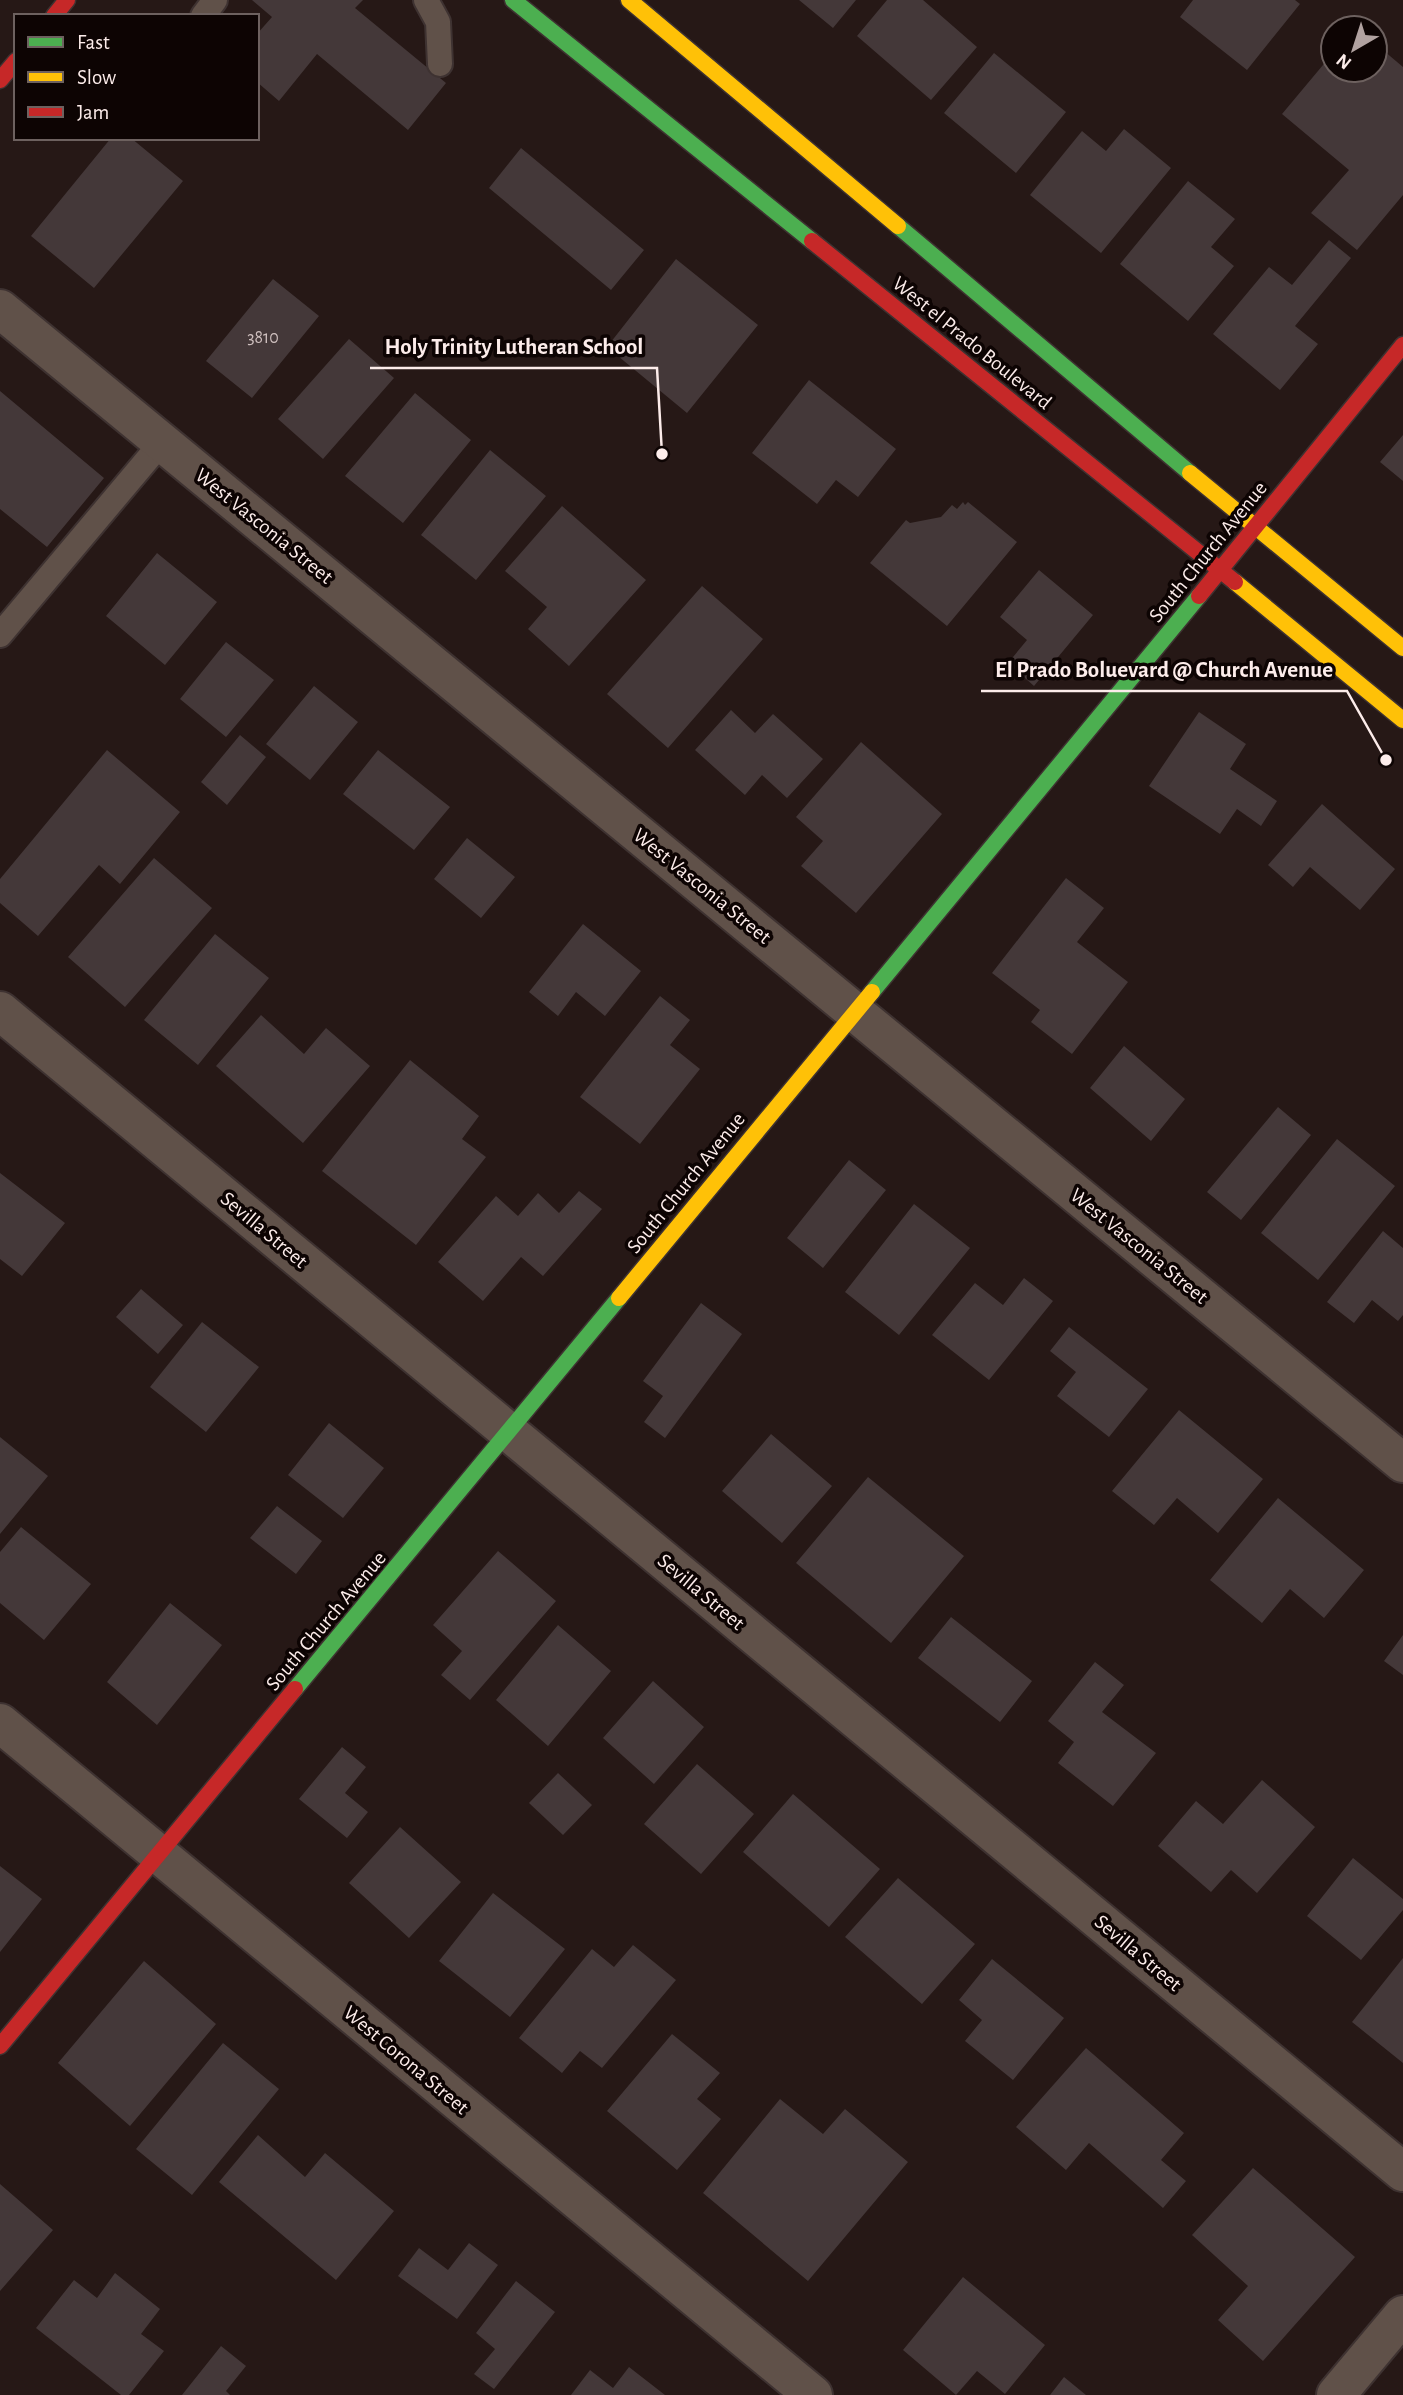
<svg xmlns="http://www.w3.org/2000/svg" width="1403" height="2395" font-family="'Alegreya Sans',sans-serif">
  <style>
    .building { fill: #443839 }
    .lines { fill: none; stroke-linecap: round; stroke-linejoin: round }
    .lane-casing { stroke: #3e3231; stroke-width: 28 }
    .street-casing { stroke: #3e3231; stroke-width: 42 }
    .fast-casing { stroke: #3e3231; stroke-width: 19 }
    .slow-casing { stroke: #3e3231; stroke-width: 19 }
    .jam-casing { stroke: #3e3231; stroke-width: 19 }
    .lane { stroke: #605149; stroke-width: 24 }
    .street { stroke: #605149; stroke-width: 38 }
    .fast { stroke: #4caf50; stroke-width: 16 }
    .slow { stroke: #ffc107; stroke-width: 16 }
    .jam { stroke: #c62828; stroke-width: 16 }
    .labels { text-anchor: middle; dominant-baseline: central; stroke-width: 7; stroke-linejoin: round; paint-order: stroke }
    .number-label { font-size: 18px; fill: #cebfbe }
    .street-label { font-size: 21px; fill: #fcecea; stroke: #0d0403 }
    .leader { fill: none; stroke: #fcecea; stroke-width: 2.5 }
    .callout-dot { fill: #fcecea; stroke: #0d0403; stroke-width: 2.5 }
    .callout-label { font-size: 23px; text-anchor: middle; font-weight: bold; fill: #fcecea; stroke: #0d0403; stroke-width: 7; stroke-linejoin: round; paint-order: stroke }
  </style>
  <rect width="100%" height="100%" fill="#261816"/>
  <path class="building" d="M252,0h111l-8,8 91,75 -38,47 -91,-76 -38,47 -22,-19v-48l15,-17z
    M799,0h57l-23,28z
    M887,0h36l54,47 -46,53 -74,-64z
    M1193,0h102l5,4 -53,66 -67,-53z
    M1377,45l26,22v128l-46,55 -46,-37 38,-43 -67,-56 51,-61v17h42z
    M994,53l72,59 -50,61 -72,-60z
    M1124,129l47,39 -70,85 -71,-58 52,-64 24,20z
    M111,138h20l52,43 -89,107 -63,-52z
    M521,148l123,102 -33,40 -122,-102z
    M1188,181l47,38 -24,28 23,19 -46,55 -68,-57z
    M1329,240l22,18 -56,68 23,18 -38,46 -67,-56 56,-67 23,18z
    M676,259l82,66 -71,88 -80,-66z
    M273,279l46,37 -67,82 -46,-37z
    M349,339l45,39 -71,81 -45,-40z
    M809,380l87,69 -38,48 -22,-17 -19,24 -65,-51z
    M0,391l104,87 -57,69 -47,-38z
    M415,393l56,47 -68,83 -58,-47z
    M1403,435v46l-23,-19z
    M490,450l56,46 -70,84 -55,-45z
    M963,502l2,3 3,-3 49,40 -70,84 -77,-63 36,-43 4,3 31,-6 11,-12 5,4z
    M562,506l84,74 -77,86 -41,-37 19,-22 -42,-36z
    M157,553l60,49 -52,63 -59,-49z
    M1039,570l54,45 -59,71 -26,-23 19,-23 -27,-23z
    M702,586l61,53 -95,109 -61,-54z
    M226,642l48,38 -48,57 -46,-38z
    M314,686l44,36 -48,58 -44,-36z
    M731,710l24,23 18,-19 50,45 -36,39 -25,-23 -17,20 -50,-45z
    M1199,712l47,32 -16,25 47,32 -16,25 -24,-17 -17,25 -71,-48z
    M240,735l26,22 -39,48 -26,-23z
    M861,742l81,72 -86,99 -55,-47 22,-25 -27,-24z
    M107,750l73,62 -60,72 -21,-19 -61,71 -38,-33v-24z
    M378,750l72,57 -36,43 -71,-56z
    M1322,804l73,65 -35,41 -50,-43 -17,20 -25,-22z
    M467,838l48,39 -34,41 -47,-39z
    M154,858l58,50 -87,99 -57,-50z
    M1066,878l38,30 -27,34 51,40 -56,72 -41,-32 9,-12 -48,-37z
    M583,924l58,47 -36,45 -29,-24 -18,24 -29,-24z
    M215,934l54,44 -71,87 -54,-45z
    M660,996l30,24 -20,25 30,24 -60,75 -60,-47z
    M261,1015l43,39 22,-26 44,38 -67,77 -87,-77z
    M1124,1046l61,53 -34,42 -61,-53z
    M410,1060l69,56 -17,23 24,18 -70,88 -94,-74z
    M1278,1107l33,28 -70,85 -34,-28z
    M1337,1139l58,47 -77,94 -57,-47z
    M849,1160l37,30 -63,78 -36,-30z
    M0,1173l65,50 -43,53 -22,-17z
    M579,1191l23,18 -59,67 -22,-19 -38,44 -45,-39 58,-66 22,20 20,-23 21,20z
    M914,1204l56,44 -71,87 -54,-43z
    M1383,1231l20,17v67l-5,6 -26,-21 -18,23 -27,-21z
    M1024,1278l29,23 -64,79 -57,-45 43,-52 28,22z
    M141,1289l42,36 -25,29 -42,-37z
    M701,1303l41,31 -77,104 -21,-16 19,-26 -20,-15z
    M202,1322l57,45 -53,65 -56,-45z
    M1069,1327l79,62 -39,48 -52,-41 19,-24 -26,-21z
    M1179,1410l84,69 -45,54 -41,-35 -23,27 -42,-34z
    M329,1423l55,45 -41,50 -55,-43z
    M771,1434l61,52 -50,57 -60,-52z
    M0,1437l48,39 -48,58z
    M868,1477l96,79 -73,87 -95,-80z
    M1278,1498l86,72 -40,48 -34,-29 -28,34 -52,-43z
    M277,1506l45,35 -26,33 -46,-36z
    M21,1527l70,57 -47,56 -44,-37v-51z
    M498,1551l58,50 -86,99 -29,-25 21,-24 -29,-26z
    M170,1603l52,42 -65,80 -50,-43z
    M951,1617l81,64 -32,41 -82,-64z
    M558,1625l53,46 -63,75 -52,-46z
    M1403,1635v40l-19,-14z
    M1095,1662l29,23 -22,27 54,41 -43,53 -55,-43 16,-21 -26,-21z
    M653,1681l51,46 -50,57 -51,-46z
    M342,1747l24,20 -21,26 23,19 -21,26 -48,-39z
    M697,1764l57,50 -53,60 -57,-50z
    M558,1773l34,32 -29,30 -34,-32z
    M1262,1780l53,47 -58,66 -26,-23 -20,22 -53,-46 38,-45 27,23z
    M793,1794l87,75 -51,58 -86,-75z
    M400,1827l61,55 -52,56 -60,-55z
    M1353,1858l50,41v11l-42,50 -54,-44z
    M0,1866l42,33 -42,53z
    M898,1878l77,66 -53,60 -77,-67z
    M493,1893l72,56 -55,68 -71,-56z
    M633,1945l43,35 -74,88 -22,-17 -18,22 -43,-35 73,-89 22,18z
    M1403,1958v105l-51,-41z
    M992,1959l72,59 -51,62 -48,-39 17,-21 -23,-20z
    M144,1961l72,63 -86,102 -72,-63z
    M672,2034l48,39 -23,26 24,20 -44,51 -70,-59z
    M223,2043l56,46 -87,106 -56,-46z
    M1086,2048l98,85 -23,27 25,21 -23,27 -74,-65 -23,27 -50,-43z
    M780,2099l43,35 22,-25 63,53 -100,119 -105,-88z
    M258,2135l47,42 20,-24 69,58 -58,69 -117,-98z
    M1253,2168l102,89 -92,104 -45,-41 30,-34 -56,-51z
    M0,2184l53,46 -53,61z
    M469,2243l29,22 -41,54 -59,-43 21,-28 29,22z
    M115,2273l45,36 -19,25 23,17 -35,44h-8l-85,-67 38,-48 23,18z
    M963,2277l82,68 -40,49 -28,-23 -21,24 -53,-45z
    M516,2281l39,31 -61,77 -20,-15 21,-25 -19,-16z
    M221,2346l25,20 -20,25 4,4h-48z
    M629,2367l36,28h-94l19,-25 23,18z
    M1064,2377l22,18h-36z"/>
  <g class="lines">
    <defs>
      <path id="lane" d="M426,0l12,22 2,42
        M203,16l12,-16
        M0,635l162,-193"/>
      <path id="street" d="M0,309l1403,1154
        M0,1011l1403,1161
        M0,1723l813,672
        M1336,2395l67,-80"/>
      <path id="fast" d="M513,0l299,241
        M898,226l292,247
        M872,992l327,-396
        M295,1689l324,-391"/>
      <path id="slow" d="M629,0l269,226
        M1190,473l213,175
        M1235,582l168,138
        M619,1298l253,-306"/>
      <path id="jam" d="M54,16l13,-16
        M0,80l16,-19
        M812,241l423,341
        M1199,596l204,-251
        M0,2046l295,-357"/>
    </defs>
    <use href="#lane" class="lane-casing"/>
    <use href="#street" class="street-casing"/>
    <use href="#fast" class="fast-casing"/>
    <use href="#slow" class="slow-casing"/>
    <use href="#jam" class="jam-casing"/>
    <use href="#lane" class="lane"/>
    <use href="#street" class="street"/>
    <use href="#fast" class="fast"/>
    <use href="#slow" class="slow"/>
    <use href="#jam" class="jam"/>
  </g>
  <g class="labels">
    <g class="number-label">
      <text x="263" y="338">3810</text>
    </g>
    <g class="street-label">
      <text transform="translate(972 343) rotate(39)">West el Prado Boulevard</text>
      <text transform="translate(264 526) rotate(39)">West Vasconia Street</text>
      <text transform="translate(1208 552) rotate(-51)">South Church Avenue</text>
      <text transform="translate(702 886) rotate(39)">West Vasconia Street</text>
      <text transform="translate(686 1183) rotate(-51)">South Church Avenue</text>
      <text transform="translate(264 1230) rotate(40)">Sevilla Street</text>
      <text transform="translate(1139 1246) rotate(39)">West Vasconia Street</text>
      <text transform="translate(701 1592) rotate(40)">Sevilla Street</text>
      <text transform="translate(326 1621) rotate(-50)">South Church Avenue</text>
      <text transform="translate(1138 1953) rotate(40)">Sevilla Street</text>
      <text transform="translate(406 2060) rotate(40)">West Corona Street</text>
    </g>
  </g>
  <path class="leader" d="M662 454L657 368H370M1386 760L1347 691H981"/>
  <g class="callout-dot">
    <circle cx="662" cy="454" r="7"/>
    <circle cx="1386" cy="760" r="7"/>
  </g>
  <g class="callout-label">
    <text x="514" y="354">Holy Trinity Lutheran School</text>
    <text x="1164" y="677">El Prado Boluevard @ Church Avenue</text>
  </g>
  <rect x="14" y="14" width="245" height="126" fill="#0d0403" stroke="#6d615f" stroke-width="2"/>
  <rect x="28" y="37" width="35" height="10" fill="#4caf50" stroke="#6d615f" stroke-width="2"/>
  <text x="77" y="49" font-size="21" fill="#fcecea">Fast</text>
  <rect x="28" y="72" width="35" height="10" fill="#ffc107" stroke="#6d615f" stroke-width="2"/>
  <text x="77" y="84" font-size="21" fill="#fcecea">Slow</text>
  <rect x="28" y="107" width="35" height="10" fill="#c62828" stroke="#6d615f" stroke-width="2"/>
  <text x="77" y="119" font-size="21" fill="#fcecea">Jam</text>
  <g transform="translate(1354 49) rotate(219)"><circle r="33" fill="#0d0403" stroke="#6d615f" stroke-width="2"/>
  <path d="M0-5L12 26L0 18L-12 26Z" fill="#b1a2a0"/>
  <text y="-10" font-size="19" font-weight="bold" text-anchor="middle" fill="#fcecea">N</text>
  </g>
</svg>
